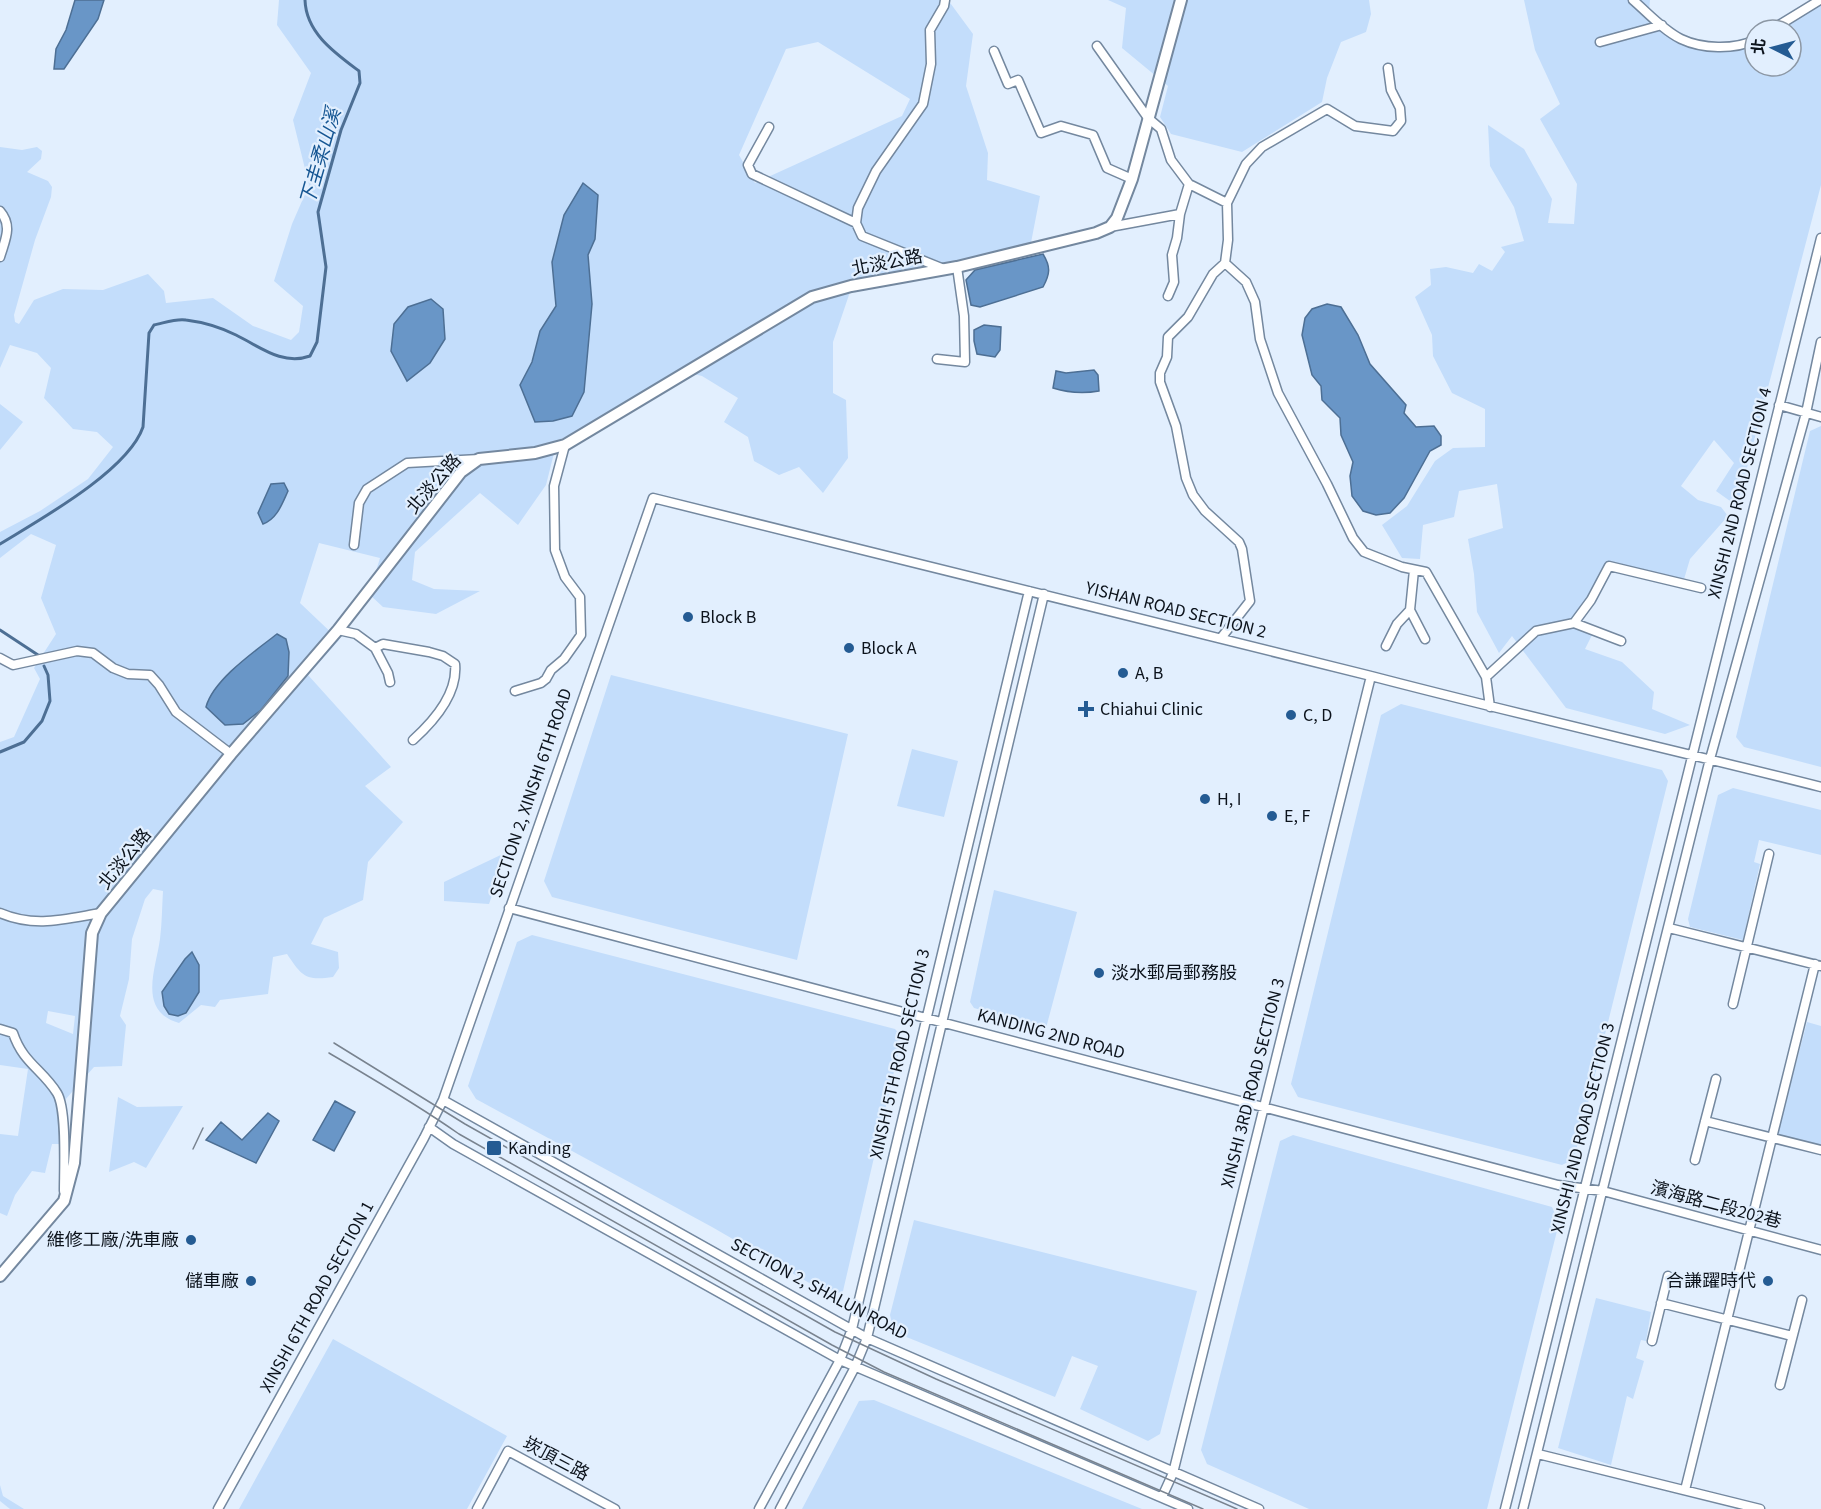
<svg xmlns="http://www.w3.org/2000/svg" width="1821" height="1509" font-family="'Source Sans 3','Noto Sans TC',sans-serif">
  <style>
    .green { fill: #c3ddfb; fill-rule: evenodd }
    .water { fill: #6996c7; stroke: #4d6f94; stroke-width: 1.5 }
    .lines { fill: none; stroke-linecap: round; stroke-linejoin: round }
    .stream { stroke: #4d6f94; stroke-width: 3 }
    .minor-casing { stroke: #74889f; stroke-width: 11 }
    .major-casing { stroke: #74889f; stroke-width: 14 }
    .minor { stroke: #fff; stroke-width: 8 }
    .major { stroke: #fff; stroke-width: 10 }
    .tram { stroke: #79838f; stroke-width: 1.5 }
    .poi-dot { fill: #245b93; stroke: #e2effe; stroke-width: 2 }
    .labels { text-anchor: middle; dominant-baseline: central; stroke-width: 4.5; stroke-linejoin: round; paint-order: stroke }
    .street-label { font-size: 18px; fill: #0c131c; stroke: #e2effe }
    .poi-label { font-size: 18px; fill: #0c131c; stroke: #e2effe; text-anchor: start }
    .water-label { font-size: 20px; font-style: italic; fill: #155693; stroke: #e2effe }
  </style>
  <rect width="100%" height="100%" fill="#e2effe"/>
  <path class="green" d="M279,0h669l25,34 -7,52 22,67 -1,27 53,16 -11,57 -178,36 -18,53v51l13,7 2,58 -25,35 -24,-26 -20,8 -25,-14 -6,-24 -24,-15 14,-24 -36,-22 -21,-5 -82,49 -42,21 -11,44 -28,40 -38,-32 -65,59 -3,28 22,9 46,2 -44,23 -53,-7 -14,-13 11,-36 -61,-15 -19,60 39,37 -31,35 83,92 -26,19 38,36 -35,40 -5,38 -39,18 -13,26 27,8 1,16 -6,9c-28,4 -31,-1 -46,-23l-14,3 -5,37 -48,6 -5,7 -14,-2 -22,18c-42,-12 -23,-54 -19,-84 2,-16 2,-32 3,-48l-10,-2 -8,10 -13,40 -3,40 -9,37 6,9 -4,41 -28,1 -29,33 -5,44h-8l-7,29 -13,-2 -17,24 -8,21 -7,-3v-79l18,2 10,-67 -28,-4v-323l14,-5 26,-58 -6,-11 22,-34 -15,-36 15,-53 -25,-11 -31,24v-26l40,-21 48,-32 25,-32 -16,-15 -24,-3 -29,-31 7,-30 -14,-15 -27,-8 -10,23v-221l22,3 15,-3 5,4 -1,8 -14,13 21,9 4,6 -1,10 -16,43 -21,75 1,7 4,2 15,-24 29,-11 40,1 45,-16 16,17 2,12 47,-5 40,28 38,14 8,-8 4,-26 -29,-25 18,-57 17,-39 -16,-65 18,-47 -34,-48zM818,42l92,57 -8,17 -147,67 -16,-28 47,-106zM582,184l13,55 -7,16 4,49 -8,88 -64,-7 12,-23 8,-30 16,-26 -4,-44 12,-47zM277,634l9,5 3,13 -28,58 -18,14 -18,1 2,-48 11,-13zM48,1011l27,5 -2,18 -27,-11z
    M1108,0h261l2,14 -5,18 -25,10 -14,36 -5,24 -80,50 -71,-18 -11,-17 8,-31 -46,-38 4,-40z
    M1524,0h126l-1,11 40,28 36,8 30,-8v27h36v-36h-20l50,-30v185l-84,321 -21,-15 18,-28 -20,-23 -33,46 17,14 23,7 7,9 -38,43 -8,27 -73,-24 -33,66 16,7 -7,14 37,13 32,30 -2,17 38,16 -25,9 -99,-26 -54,-72 -13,17 -22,-41 -3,-38 -6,-35 35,-11 -6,-44 -38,7 -5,26 -31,8 -3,34 -18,-1 -20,-33 25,-19 28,-45 18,-13 32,-1v-38l-33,-16 -19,-37 -1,-21 -17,-38 16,-12 -1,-16 16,-2 27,6 6,-9 13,7 13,-19 -4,-5 23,-6 -10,-34 -24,-41 -2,-41 36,24 28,50 -4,24 26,1 3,-40 -37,-65 20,-15 -25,-54z
    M0,404l23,18 -23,28z
    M1821,426v341l-77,-20 -8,-10 74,-306z
    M611,675l237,59 -51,226 -245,-63 -8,-16z
    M1401,704l261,66 6,11 -94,378 -12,6 -264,-68 -7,-13 90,-369z
    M912,749l46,12 -14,56 -47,-11z
    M1733,788l88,22v45l-62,-15 -5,22 6,2 -17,76 -53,-13 -2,-8 30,-124z
    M507,852l-18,52 -45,-3v-19z
    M994,890l83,22 -31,116 -72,-20 -4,-6z
    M532,935l363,94 7,8 -59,254 -11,5 -120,-69 -236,-128 -8,-13 49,-144z
    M1807,1022l14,4v121l-44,-12z
    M118,1097l19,10 46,-1 -37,62 -12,-6 -25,10z
    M1293,1135l259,72 7,16 -72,286h-178l-102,-45 -6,-14 79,-309z
    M914,1220l283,71 -37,143 -12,7 -68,-32 18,-43 -26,-10 -17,41 -161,-65 -4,-17z
    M1596,1298l55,14 -5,29 -5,-1 -5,18 8,3 -11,38 -6,-3 -16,69 -53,-17z
    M333,1339l174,97 -40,73h-228z
    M874,1400l268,109h-340l57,-108z
    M0,1485l3,11 21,13h-14l-10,-8z"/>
  <path class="water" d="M75,0h29l-6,19 -34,50h-10l2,-20 10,-19z
    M583,183l15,12 -3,44 -7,16 4,49 -8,88 -12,24 -19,5 -18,1 -15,-37 12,-23 8,-31 16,-25 -4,-44 12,-47z
    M1043,254c8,13 7,20 0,33l-63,20 -9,-2 -5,-25 9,-10z
    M431,299l12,10 2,30 -15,24 -23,18 -16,-30 3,-27 14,-17z
    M1327,304l14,3 17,28 12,29 36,41 -2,8 12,14 18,-1 7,10v9l-11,6 -26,47 -14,15 -14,2 -13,-4 -11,-15 -2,-20 3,-14 -12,-27 -1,-17 -18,-18 -1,-14 -9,-11 -10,-40 3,-17 7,-9z
    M984,325l17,2 -1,23 -5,7 -18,-3 -3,-13v-11z
    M1094,370l4,5 1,16c-17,3 -30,2 -46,-3l3,-17 10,2z
    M284,483l4,8c-6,13 -11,28 -25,33l-5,-11 13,-29z
    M277,634l9,5 3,13 -1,24 -27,34 -18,14 -18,1 -19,-18c7,-27 49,-56 71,-73z
    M192,952l7,13v27l-13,21 -8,3 -9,-2 -5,-8 -2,-14 23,-33z
    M335,1101l20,11 -21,39 -21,-11z
    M268,1113l11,8 -23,42 -50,-23 15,-18 21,18z"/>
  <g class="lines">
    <path class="stream" d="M0,544c39,-24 128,-73 143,-117l6,-94 5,-8c10,-2 23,-7 32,-5 16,2 36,8 50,15 23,11 46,31 74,21l7,-14 9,-75 -8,-55 23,-82 19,-47 -1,-12c-24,-18 -53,-38 -54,-71
      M0,630l38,25
      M0,752l24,-10 18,-21 8,-20 -2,-26 -4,-9"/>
    <defs>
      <path id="minor" d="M1633,0c15,13 30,30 48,39 21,10 53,11 74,1
        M1771,30l49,-30
        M1600,42l62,-17
        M1097,46l51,72 13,11 10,31 18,24 -9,30 -70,13
        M994,51l14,33 10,-4 23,53 20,-7 32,9 14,33 25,11
        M769,127l-21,38 4,9 104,49
        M1189,184l38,19
        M0,211c13,15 5,29 0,46
        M1225,263l21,19 9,20 5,37 18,54 49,91 26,54 11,14 38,15 24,5 60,105 4,30
        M944,269l-82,-33 -6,-13 2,-15 18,-37 47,-67 8,-40 -1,-34 14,-24 1,-6
        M1168,296l6,-14 -2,-27 5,-17 3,-24
        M937,359l28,3 -1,-46 -7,-49
        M1779,405l42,12
        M354,545l5,-42 8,-14 40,-26 72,-4
        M1410,610l15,29
        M1574,623l17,-23 18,-34 92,22
        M338,630l18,4 19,14 8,-4 46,8 14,4 12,8c3,30 -22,58 -42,76
        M1221,638l29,-37 -8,-52 -3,-7 -34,-31 -12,-16 -7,-17 -10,-52 -16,-44v-9l7,-16 1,-20 20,-20 25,-43 12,-11 3,-23 -1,-37 19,-39 16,-17 65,-38 28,17 38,5 8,-10 -1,-13 -9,-18 -3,-22
        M1386,646l11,-22 13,-14 4,-40
        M375,648l13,25 2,9
        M0,658l13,7 64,-14 16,2 20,15 15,6 22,1 9,10 17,27 55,42
        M1486,677l50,-46 38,-8 47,18
        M515,691l26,-8 5,-4 5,-9 13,-11 17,-24 -1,-38 -15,-20 -10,-27 -1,-64 11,-41
        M509,908l1049,277 45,6 218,59
        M0,913c35,15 65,6 101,0
        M1669,928l152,38
        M1733,1004l36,-150
        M0,1029l13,4c10,30 29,36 44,60 10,16 7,77 7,98
        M443,1100l424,238 392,171
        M1705,1121l116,29
        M429,1127l24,17 387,216 348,149
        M1695,1160l21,-81
        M1661,1303l131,33
        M1652,1341l16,-65
        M1780,1385l22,-85
        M1538,1454l222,55
        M1685,1490l130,-526
        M1162,1497l11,-24 198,-797
        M218,1509l206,-371 19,-38 210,-602 718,178c149,39 300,73 450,111
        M477,1509l31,-58 107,58
        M759,1509l81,-149 12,-31 177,-738
        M780,1509l75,-142 12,-29 177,-744
        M1505,1509c107,-423 210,-847 316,-1271
        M1523,1509l187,-750 96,-346 15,-71"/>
      <path id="major" d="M0,1276l64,-75 10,-38 18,-230 9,-20 130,-159 107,-124 123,-158 18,-13 56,-6 30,-8 247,-148 39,-11 106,-19 139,-34 14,-6 7,-9 15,-39 49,-179"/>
    </defs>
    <use href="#minor" class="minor-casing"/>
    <use href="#major" class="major-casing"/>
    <use href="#minor" class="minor"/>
    <use href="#major" class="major"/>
    <path class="tram" d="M334,1043l131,81 370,208 101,47 301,130
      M329,1053c44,26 89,52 130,81l373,211 52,27 319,137
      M193,1149l10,-21"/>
  </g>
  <g class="poi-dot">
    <circle cx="688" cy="617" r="6"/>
    <circle cx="849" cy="648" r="6"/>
    <circle cx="1123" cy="673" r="6"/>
    <path d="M1083 700h6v6h6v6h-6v6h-6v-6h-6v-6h6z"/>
    <circle cx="1291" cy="715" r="6"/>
    <circle cx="1205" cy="799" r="6"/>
    <circle cx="1272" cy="816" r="6"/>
    <circle cx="1099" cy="973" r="6"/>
    <rect x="486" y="1140" width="16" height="16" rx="3"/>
    <circle cx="191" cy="1240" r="6"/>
    <circle cx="251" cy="1281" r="6"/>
    <circle cx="1768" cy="1281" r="6"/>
  </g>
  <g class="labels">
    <g class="street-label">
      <text transform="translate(887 263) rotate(-11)">北淡公路</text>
      <text transform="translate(434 484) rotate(-49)">北淡公路</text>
      <text transform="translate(1740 493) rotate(-76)">XINSHI 2ND ROAD SECTION 4</text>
      <text transform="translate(1176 610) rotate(14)">YISHAN ROAD SECTION 2</text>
      <text transform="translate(531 793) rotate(-71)">SECTION 2, XINSHI 6TH ROAD</text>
      <text transform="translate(125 859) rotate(-51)">北淡公路</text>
      <text transform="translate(1051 1034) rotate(15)">KANDING 2ND ROAD</text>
      <text transform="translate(900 1054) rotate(-77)">XINSHI 5TH ROAD SECTION 3</text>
      <text transform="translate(1253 1083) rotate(-76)">XINSHI 3RD ROAD SECTION 3</text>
      <text transform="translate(1583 1128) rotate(-76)">XINSHI 2ND ROAD SECTION 3</text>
      <text transform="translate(1716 1205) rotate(15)">濱海路二段202巷</text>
      <text transform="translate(819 1289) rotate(28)">SECTION 2, SHALUN ROAD</text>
      <text transform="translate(317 1297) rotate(-61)">XINSHI 6TH ROAD SECTION 1</text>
      <text transform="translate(556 1459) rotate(28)">崁頂三路</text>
    </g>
    <g class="poi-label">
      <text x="700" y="617">Block B</text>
      <text x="861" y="648">Block A</text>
      <text x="1135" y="673">A, B</text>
      <text x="1100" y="709">Chiahui Clinic</text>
      <text x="1303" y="715">C, D</text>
      <text x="1217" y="799">H, I</text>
      <text x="1284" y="816">E, F</text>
      <text x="1111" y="973">淡水郵局郵務股</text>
      <text x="508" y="1148">Kanding</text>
      <text x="179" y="1240" text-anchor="end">維修工廠/洗車廠</text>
      <text x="239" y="1281" text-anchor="end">儲車廠</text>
      <text x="1756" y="1281" text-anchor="end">合謙躍時代</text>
    </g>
    <g class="water-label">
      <text transform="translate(321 157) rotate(-74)">下圭柔山溪</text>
    </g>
  </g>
  <g transform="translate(1773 48) rotate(276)"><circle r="28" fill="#e2effe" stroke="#8c97a4" stroke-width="1.5"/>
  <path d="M0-4.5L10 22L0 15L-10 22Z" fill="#245b93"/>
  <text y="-9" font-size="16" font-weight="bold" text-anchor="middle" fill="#0c131c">北</text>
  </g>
</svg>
